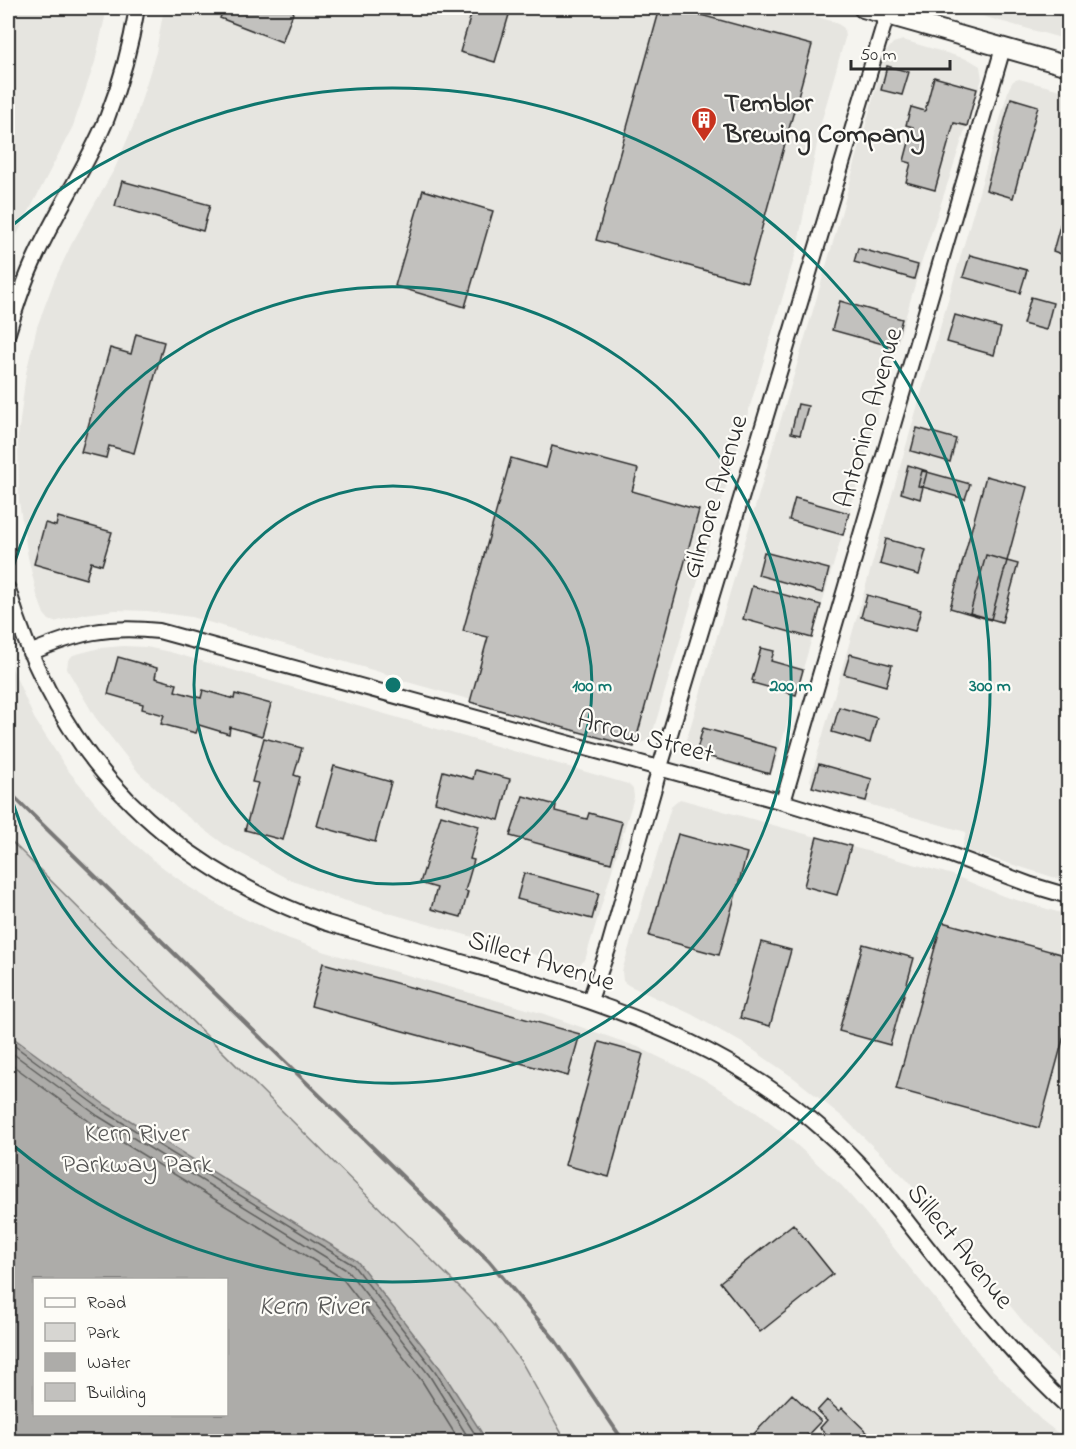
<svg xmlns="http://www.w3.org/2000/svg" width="1076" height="1449" font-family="'Indie Flower',sans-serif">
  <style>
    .built { fill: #e6e5e0 }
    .green { fill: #d7d6d2; stroke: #81807e; stroke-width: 1.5; fill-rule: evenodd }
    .water { fill: #adaca9; stroke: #797877; stroke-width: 1.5; fill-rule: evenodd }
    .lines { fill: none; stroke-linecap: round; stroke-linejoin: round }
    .shore { stroke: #5f5f5d; stroke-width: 1.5 }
    .stream { stroke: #797877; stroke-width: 4 }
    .building { fill: #c2c1be; stroke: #2b2b2b; stroke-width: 1.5 }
    .minor-casing { stroke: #2b2b2b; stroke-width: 18 }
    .secondary-casing { stroke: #2b2b2b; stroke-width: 22 }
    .minor { stroke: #fdfcf7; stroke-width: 14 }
    .secondary { stroke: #fdfcf7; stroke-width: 18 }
    .ring { fill: none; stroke: #0f766e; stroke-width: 3 }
    .labels { text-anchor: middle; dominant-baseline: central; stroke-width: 4.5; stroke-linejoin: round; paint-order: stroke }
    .poi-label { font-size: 27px; font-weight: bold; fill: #2b2b2b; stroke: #fdfcf7; text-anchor: start }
    .street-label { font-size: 27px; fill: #2b2b2b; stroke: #fdfcf7 }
    .park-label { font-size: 27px; fill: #565655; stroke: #fdfcf7 }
    .water-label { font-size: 28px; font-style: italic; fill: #585857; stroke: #fdfcf7 }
    .centre { fill: #0f766e; stroke: #fdfcf7; stroke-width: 3 }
    .ring-label { font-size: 18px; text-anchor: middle; font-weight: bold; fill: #0f766e; stroke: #fdfcf7; stroke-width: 4.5; stroke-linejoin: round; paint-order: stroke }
  </style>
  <rect width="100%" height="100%" fill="#f5f4ef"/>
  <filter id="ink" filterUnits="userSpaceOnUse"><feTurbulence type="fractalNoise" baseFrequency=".0167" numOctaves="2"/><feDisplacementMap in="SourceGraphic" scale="12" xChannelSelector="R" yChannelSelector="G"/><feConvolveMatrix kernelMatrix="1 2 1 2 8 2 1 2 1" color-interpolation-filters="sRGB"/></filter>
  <g filter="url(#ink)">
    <path class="built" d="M8,8h99l-12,54 -22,64 -65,126z
      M164,8h622l49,14 9,6 1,10 -24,85 -24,126 -146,489 -15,8 -243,-68v-2l-202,-59 -43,-6 -33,-1 -29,4 -32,8 -5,-2 -5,-6 -7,-19 -9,-38 -9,-55 -1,-65 8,-64 11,-46 17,-46 17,-36 44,-77 19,-44 22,-72z
      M953,8h115v32z
      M903,40l67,20 10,6 2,13 -61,185 -146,501 -4,6 -6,3 -82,-22 151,-513 52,-187 7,-9z
      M1019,79l49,13v357l-6,21 6,2v414l-4,-2 -5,-5 -97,-30 4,-17 -147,-42 -6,-4 -3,-6 199,-692 4,-7z
      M123,646l23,1 24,5 458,132 5,5 1,8 -49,163 -6,5h-8l-235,-67 -48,-19 -63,-34 -45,-34 -41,-38 -44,-56 -28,-48 1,-9 5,-5 27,-7z
      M8,659l26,59 33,51 49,59 37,32 36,27 38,23 49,24 50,18 215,61 97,34 64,31 55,35 32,25 53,48 26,30 123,152 49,51 28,22h-502l-44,-78 -27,-37 -27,-30 -460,-458z
      M680,799l273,76 50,21 65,19v456l-33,-35 -128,-156 -62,-61 -51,-41 -48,-33 -55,-31 -63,-29 -5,-4 -1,-10 49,-164z"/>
    <path class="green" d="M8,838l460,458 27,30 27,37 44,78h-558zM34,1280h192v134h-192z"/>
    <path class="water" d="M8,1034l97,71 252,156 83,107 47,73h-479zM34,1280h192v134h-192z"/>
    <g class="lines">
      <path class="shore" d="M8,1041l94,69 251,155 82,106 45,71
        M8,1050l90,66 250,155 81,104 42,67
        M8,1062l85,62 249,154 80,103 38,61"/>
      <path class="stream" d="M8,791l481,470 66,79 69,102"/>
    </g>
    <path class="building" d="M224,8h71l-13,34 -62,-24z
      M473,8h38l-16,54 -35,-10z
      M660,8h15l137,37 -65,237 -151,-42z
      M1043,8h25v9l-26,-7z
      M887,66l22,6 -7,23 -21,-5z
      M934,77l43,12 -10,37 -13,-3 -19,67 -29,-8 5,-19 -7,-2 9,-34 -7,-2 5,-18 14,4z
      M1011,98l27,8 -25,92 -27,-8z
      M122,181l88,24 -7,26 -88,-25z
      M423,190l70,21 -28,96 -70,-21z
      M1068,196v44l-4,15 -11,-4z
      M858,248l60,17 -4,14 -60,-17z
      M970,255l57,15 -7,23 -57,-16z
      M1031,297l22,6 -7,27 -23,-6z
      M840,301l62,18 -8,28 -62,-17z
      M955,315l46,13 -7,27 -47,-13z
      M136,334l28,8 -30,111 -25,-7 -3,12 -25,-6 29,-104 21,6z
      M798,404l10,2 -8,29 -9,-2z
      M917,428l39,11 -6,23 -39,-11z
      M552,446l86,23 -6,22 67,19 -65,237 -164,-45 18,-65 -25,-6 48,-173 35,10z
      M908,465l19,6h-5l-4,15 5,1 -3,12 -19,-6z
      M922,471l5,1 -4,15 -5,-1z
      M927,472l43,12 -5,15 -42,-12z
      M986,476l41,11 -20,74 -21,-6 -16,58 21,7 -41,-12z
      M795,498l54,15 -6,22 -54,-15z
      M58,517l54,15 -10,33 -11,-3 -5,17 -52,-15 11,-41 11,3z
      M886,539l40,11 -7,25 -39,-11z
      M764,552l65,17 -6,24 -65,-18z
      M986,555l21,6 -16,58 -21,-6z
      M1007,561l11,3 -16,58 -11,-3z
      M752,586l69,19 -9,33 -69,-19z
      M867,595l54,15 -6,21 -54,-14z
      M761,648l13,3 -3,10 32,9 -7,25 -43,-12 1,-2 -2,-1z
      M850,654l42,11 -6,21 -42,-12z
      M118,657l39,11 -2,10 22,6 -2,7 26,7 2,-8 31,9 1,-5 36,10 -9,32 -32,-9 -1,7 -30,-9 -3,8 -35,-9 3,-9 -22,-6 1,-5 -35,-10z
      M839,707l38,11 -7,25 -38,-11z
      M703,728l74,20 -7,26 -74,-21z
      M264,738l38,10 -8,27 6,2 -17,63 -38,-10 13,-47 -6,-1z
      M819,764l53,15 -6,22 -54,-14z
      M334,766l57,16 -16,60 -58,-16z
      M475,770l35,9 -11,41 -64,-18 8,-31 30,8z
      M523,796l33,9 -1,6 32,8 2,-6 33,9 -11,41 -101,-27z
      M441,815l38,11 -9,33 4,1 -9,31 3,1 -7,25 -30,-8 6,-21 -17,-5z
      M678,834l69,19 -28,102 -70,-19z
      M817,837l34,9 -14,49 -33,-9z
      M524,873l75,20 -7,26 -75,-20z
      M942,922l126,34v65l-29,107 -143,-39z
      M761,942l30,8 -21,76 -30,-8z
      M863,944l51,14 -24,87 -51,-14z
      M323,963l257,71 -12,42 -257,-70z
      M599,1042l44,12 -34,123 -44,-12z
      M793,1224l40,50 -73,58 -40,-50z
      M792,1394l29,27 -20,21h-49l-3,-3z
      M827,1400l12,11 3,-3 35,34h-46l2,-2 -13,-12 7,-8 -10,-9z"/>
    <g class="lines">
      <defs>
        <path id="minor" d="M8,333c8,-27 16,-52 28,-77 22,-48 51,-90 71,-138 14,-36 24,-73 30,-110
          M8,589c48,166 157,276 319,334 53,16 106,31 159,46 144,42 266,83 373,195 19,20 36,42 53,64 49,62 98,126 156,179
          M30,653c47,-20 77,-28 129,-22l624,171 144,44 104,39 37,11
          M783,802l220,-754
          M590,1000l19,-54 51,-179 229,-759"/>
        <path id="secondary" d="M863,8l205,58"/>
      </defs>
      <use href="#minor" class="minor-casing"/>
      <use href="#secondary" class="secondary-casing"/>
      <use href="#minor" class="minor"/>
      <use href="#secondary" class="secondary"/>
    </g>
  </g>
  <g class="ring">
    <circle cx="393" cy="685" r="199"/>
    <path d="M8 585A398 398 0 1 1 8 785"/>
    <path d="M9 228A597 597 0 1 1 9 1142"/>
  </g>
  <defs>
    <symbol id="building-pin" viewBox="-11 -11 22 30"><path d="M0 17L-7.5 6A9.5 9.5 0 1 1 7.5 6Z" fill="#c8321e" stroke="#fdfcf7"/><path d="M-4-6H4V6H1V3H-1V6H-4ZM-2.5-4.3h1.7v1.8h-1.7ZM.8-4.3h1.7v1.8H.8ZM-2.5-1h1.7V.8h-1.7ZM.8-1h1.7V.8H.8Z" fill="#fff"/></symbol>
  </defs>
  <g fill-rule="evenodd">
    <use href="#building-pin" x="689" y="105" width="30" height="40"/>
  </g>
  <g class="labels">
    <g class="poi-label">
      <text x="724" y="104">Temblor<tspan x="724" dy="31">Brewing Company</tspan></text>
    </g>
    <g class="street-label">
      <text transform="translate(870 418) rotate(-74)">Antonino Avenue</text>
      <text transform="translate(716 497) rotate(-73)">Gilmore Avenue</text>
      <text transform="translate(645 738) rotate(15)">Arrow Street</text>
      <text transform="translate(541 962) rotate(17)">Sillect Avenue</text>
      <text transform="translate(959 1247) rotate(51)">Sillect Avenue</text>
    </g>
    <g class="park-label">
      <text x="137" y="1134">Kern River<tspan x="137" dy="31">Parkway Park</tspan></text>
    </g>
    <g class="water-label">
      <text x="313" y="1307">Kern River</text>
    </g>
  </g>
  <circle cx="393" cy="685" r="9" class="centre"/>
  <g class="ring-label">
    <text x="592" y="691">100 m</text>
    <text x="791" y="691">200 m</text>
    <text x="990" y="691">300 m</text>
  </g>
  <rect width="1076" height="1449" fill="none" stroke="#fdfcf7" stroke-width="30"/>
  <rect x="15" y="15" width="1046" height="1419" fill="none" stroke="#2b2b2b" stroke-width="2" filter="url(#ink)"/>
  <rect x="33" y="1278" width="195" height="138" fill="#fdfcf7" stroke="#a9a8a5" stroke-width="1.5"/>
  <rect x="45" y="1298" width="30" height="9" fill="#fdfcf7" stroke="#a9a8a5" stroke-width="1.5"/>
  <text x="87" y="1308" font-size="18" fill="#2b2b2b">Road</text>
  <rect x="45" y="1323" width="30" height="18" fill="#d7d6d2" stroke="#a9a8a5" stroke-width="1.5"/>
  <text x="87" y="1338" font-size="18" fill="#2b2b2b">Park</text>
  <rect x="45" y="1353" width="30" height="18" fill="#adaca9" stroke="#a9a8a5" stroke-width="1.5"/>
  <text x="87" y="1368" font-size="18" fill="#2b2b2b">Water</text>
  <rect x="45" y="1383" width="30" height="18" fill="#c2c1be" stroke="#a9a8a5" stroke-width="1.5"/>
  <text x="87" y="1398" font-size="18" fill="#2b2b2b">Building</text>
  <path d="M851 60v9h99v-9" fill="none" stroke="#2b2b2b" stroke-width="3"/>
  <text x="860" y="60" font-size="18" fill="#2b2b2b" stroke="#fdfcf7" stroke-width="4.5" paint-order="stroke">50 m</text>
</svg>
